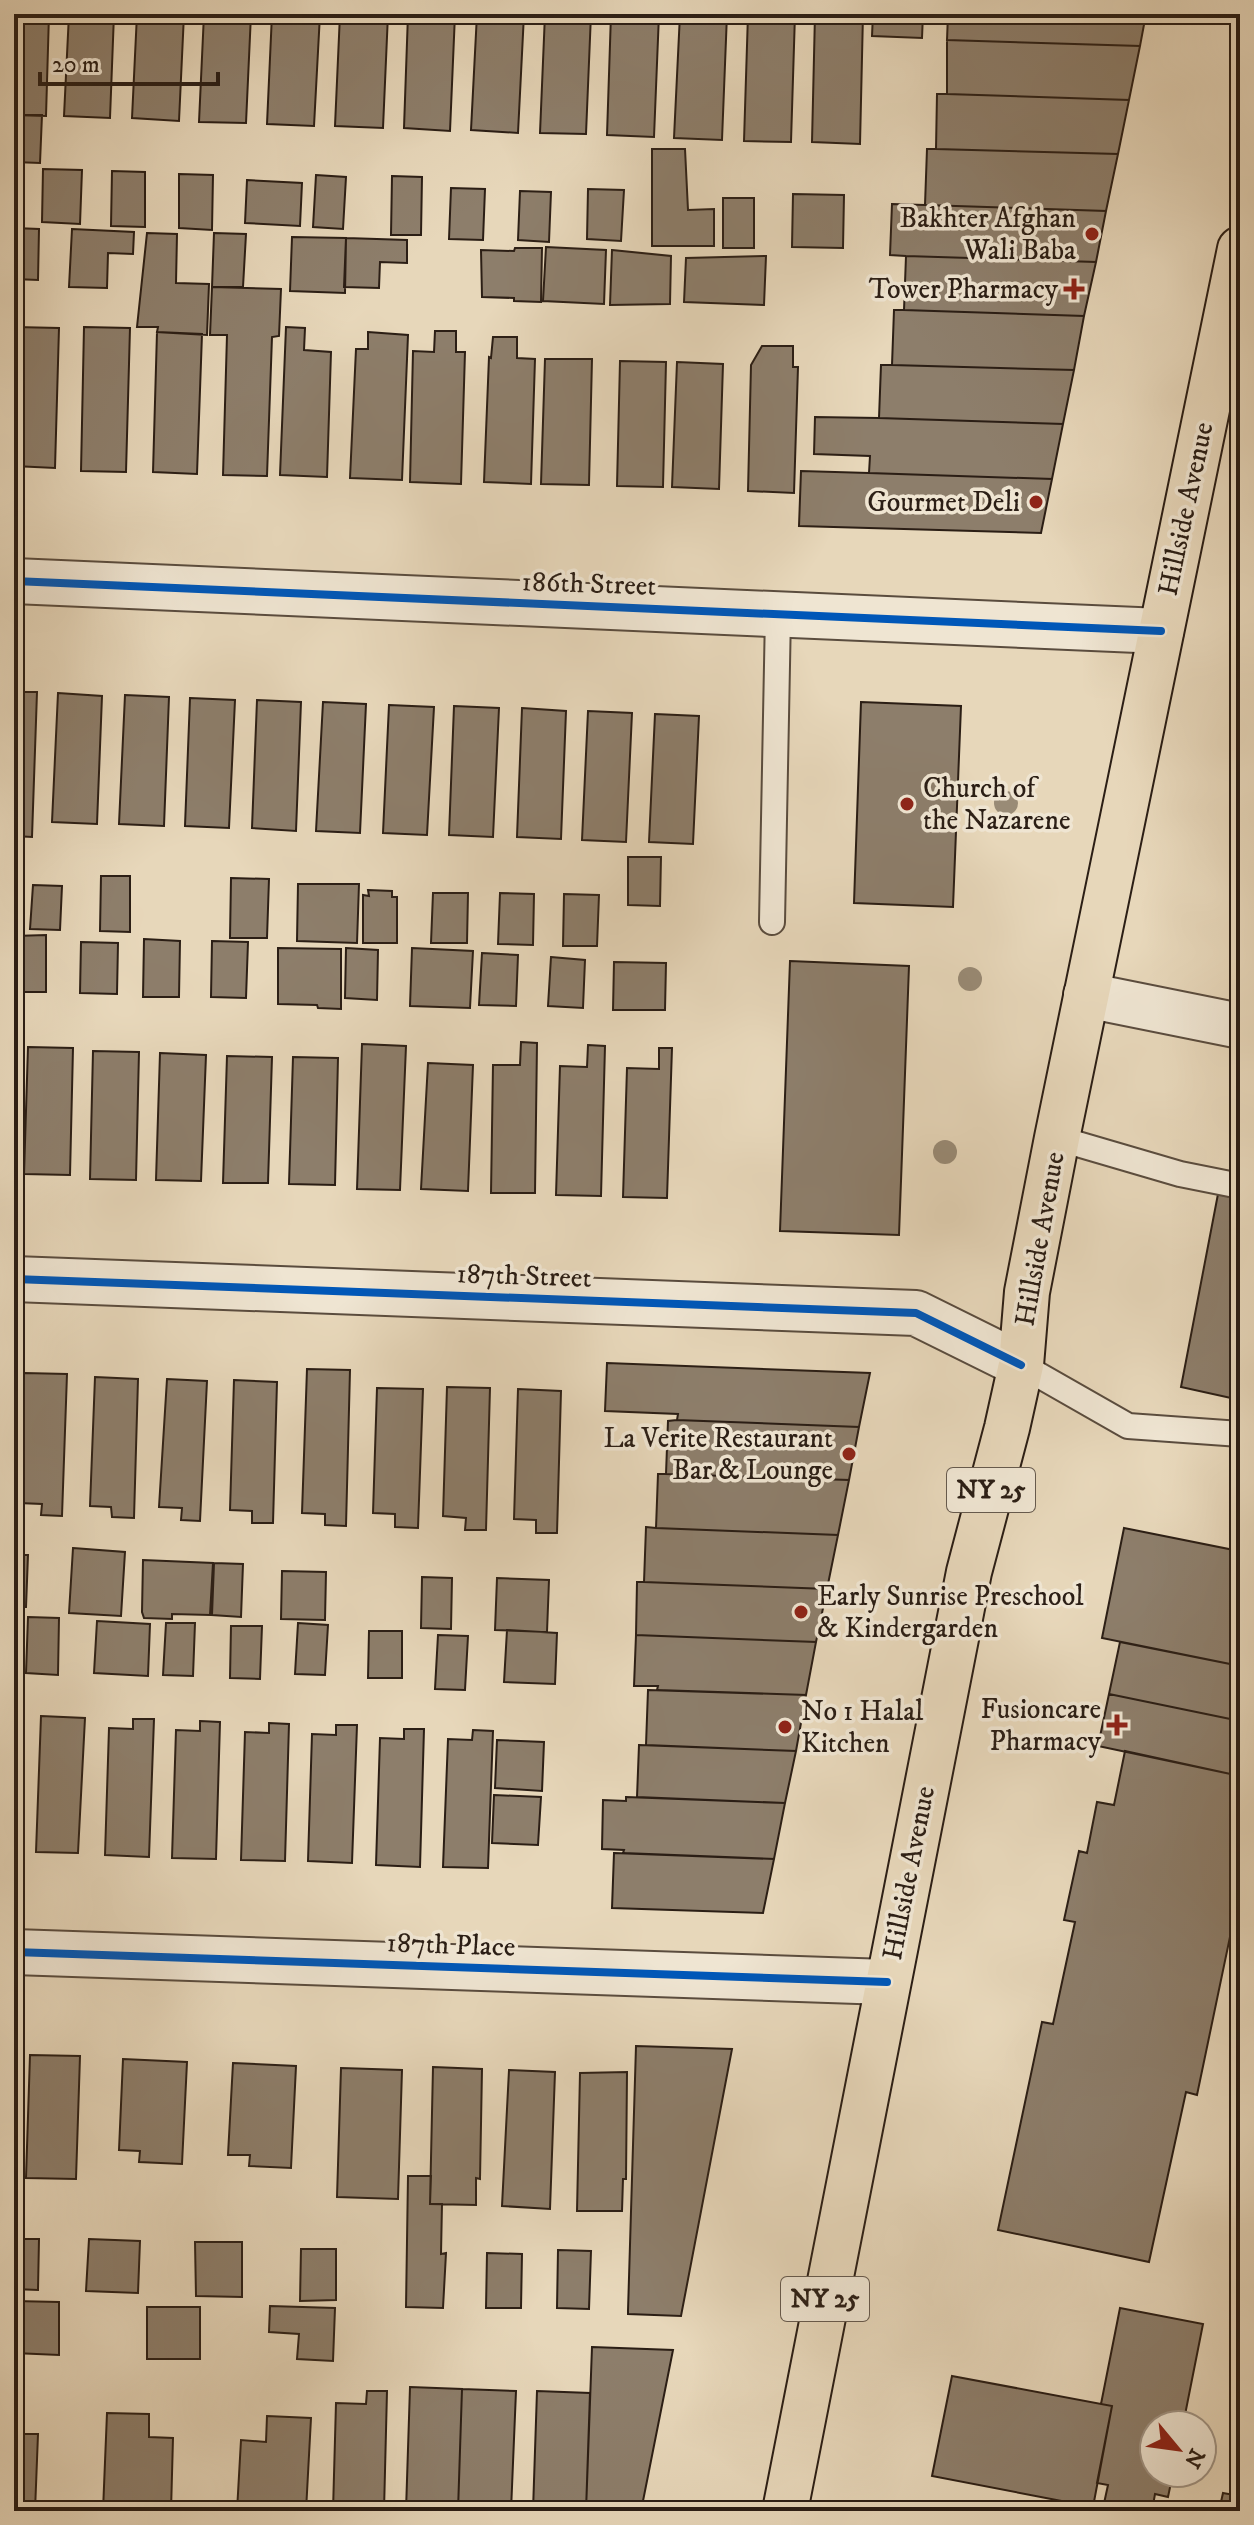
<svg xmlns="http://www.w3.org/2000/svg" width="1254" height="2525" font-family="'IM FELL DW Pica',serif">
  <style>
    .building { fill: #8d7e6b; stroke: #2b1e15; stroke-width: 2 }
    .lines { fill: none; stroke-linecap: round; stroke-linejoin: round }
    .lane-casing { stroke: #5a4c3e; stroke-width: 28 }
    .street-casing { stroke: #5a4c3e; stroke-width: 48 }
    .primary-casing { stroke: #2b1e15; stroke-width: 48 }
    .lane { stroke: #efe5d2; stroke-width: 24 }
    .street { stroke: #efe5d2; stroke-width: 44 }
    .primary { stroke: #e7d7ba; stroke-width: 44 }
    .cycleway-casing { stroke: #efe5d2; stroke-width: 13 }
    .cycleway { stroke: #0057b8; stroke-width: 8 }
    .tree { fill: #998b76 }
    .poi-dot { fill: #8f2418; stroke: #efe5d2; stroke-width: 3 }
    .labels { text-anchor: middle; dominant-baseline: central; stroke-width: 7; stroke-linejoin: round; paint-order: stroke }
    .shield { fill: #efe5d2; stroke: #665a4e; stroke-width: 2 }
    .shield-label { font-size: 26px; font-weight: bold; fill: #2b1e15 }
    .poi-label { font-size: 28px; fill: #2b1e15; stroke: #efe5d2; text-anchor: end }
    .street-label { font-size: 28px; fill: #2b1e15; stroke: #efe5d2 }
  </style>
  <rect width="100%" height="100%" fill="#e7d7ba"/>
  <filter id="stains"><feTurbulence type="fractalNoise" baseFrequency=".0025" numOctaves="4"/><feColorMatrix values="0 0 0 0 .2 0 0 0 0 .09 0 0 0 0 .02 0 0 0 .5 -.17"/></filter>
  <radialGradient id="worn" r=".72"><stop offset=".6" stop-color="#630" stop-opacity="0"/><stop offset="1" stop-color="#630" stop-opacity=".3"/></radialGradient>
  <path class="building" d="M14,14h35l-3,102 -32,-1z
    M69,14h45l-4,104 -46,-2z
    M137,14h47l-5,107 -47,-3z
    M204,14h47l-5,109 -47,-1z
    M272,14h48l-6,112 -47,-2z
    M340,14h48l-5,114 -48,-2z
    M408,14h47l-5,117 -46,-3z
    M477,14h47l-6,119 -47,-3z
    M545,14h46l-5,120 -46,-1z
    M611,14h48l-5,123 -47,-2z
    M680,14h47l-5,126 -48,-2z
    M748,14h47l-4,128 -47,-1z
    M815,14h48l-3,130 -48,-2z
    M873,14h50l-1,24 -50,-2z
    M948,14h198l-6,32 -193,-6z
    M947,40l193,6 -11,54 -182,-6z
    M937,94h10l182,6 -11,54 -182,-5z
    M14,115h28l-2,48 -26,-1z
    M652,149h33l3,61 26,-1v37h-62z
    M927,149h9l182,5 -12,57 -181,-6z
    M43,169l39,1 -2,54 -38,-2z
    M112,171l33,1v55l-34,-1z
    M179,174l34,1 -1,55 -33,-2z
    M316,175l30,2 -3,52 -30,-2z
    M392,176l30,1 -1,58h-30z
    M247,180l55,3 -2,43 -55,-3z
    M451,188l34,1 -2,51 -34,-1z
    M588,189l36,1 -3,51 -34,-2z
    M520,191l31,1 -2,50 -31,-2z
    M793,194l51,1 -1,53 -51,-1z
    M723,198h31v50h-31z
    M892,204l33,1 181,6 -10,51 -190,-6 -16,-1z
    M14,228l25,1 -1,51 -24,-1z
    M72,229l62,3 -1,22 -25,-1 -1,35 -38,-1z
    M147,233l30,1 -1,49 33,1 -2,51 -50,-3 1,-5h-21z
    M214,233l32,1 -3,53h-31z
    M292,237l54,1 -1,55 -55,-2z
    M346,238l61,2v23l-27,-1 -1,26 -35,-1z
    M546,247l60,3 -2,54 -61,-3z
    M515,248h27l-1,54 -27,-1v-3l-32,-1 -1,-47 33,1z
    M612,250l59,6 -1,48 -60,1z
    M766,256l-2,49 -80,-3 2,-44z
    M906,256l190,6 -12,54 -180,-6z
    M212,287l69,2 -2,47 -7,1 -5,139 -44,-1 4,-140h-17z
    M894,310h10l180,6 -10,54 -182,-5z
    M15,327l44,1 -4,140 -41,-2z
    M84,327l46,1 -4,144 -45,-1z
    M286,327l19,1 -1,22 27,2 -4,125 -47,-2z
    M435,331h21v21h9l-4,132 -51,-2 3,-131 21,1z
    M157,332l45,2 -5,140 -44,-2z
    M368,332l40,3 -6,145 -52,-2 6,-129h12z
    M493,337h24v21l18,1 -4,125 -47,-2 5,-125 2,1z
    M762,346h31v21h5l-4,126 -46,-2 3,-126z
    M545,359h47l-3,126 -48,-1z
    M620,361l46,1 -3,125 -46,-1z
    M677,362l46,2 -4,125 -47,-2z
    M881,365h11l182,5 -11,54 -184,-6z
    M815,417l64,1 184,6 -11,55 -183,-6 1,-17 -56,-2z
    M801,471l68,2 183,6 -11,54 -242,-7z
    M14,692h23l-5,145 -18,-1z
    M58,693l44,3 -5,128 -45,-2z
    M125,695l44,2 -5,129 -45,-2z
    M190,698l45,2 -6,128 -44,-2z
    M257,700l44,2 -5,129 -44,-3z
    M323,702l43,2 -6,129 -44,-2z
    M861,702l100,4 -8,201 -99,-4z
    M389,705l45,2 -7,128 -44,-2z
    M454,706l45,2 -6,129 -44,-2z
    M522,708l44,3 -5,128 -44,-2z
    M588,711l44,2 -6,129 -44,-2z
    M655,714l44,2 -6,128 -44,-2z
    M628,857h33l-1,49 -32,-1z
    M101,876h29v56l-30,-1z
    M231,878l38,1 -2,59h-37z
    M298,884h61l-2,59 -60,-2z
    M33,885l29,1 -2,44 -30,-1z
    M368,890l24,1v6h5v46h-34v-48l6,1z
    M433,893h35l-1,50h-36z
    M500,893l34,1 -1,51 -35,-1z
    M564,894l35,1 -2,51h-34z
    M46,935v57h-32v-56z
    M144,939l36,2 -1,56h-36z
    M212,941l36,1 -2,56 -35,-1z
    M81,942l37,1 -1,51 -37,-1z
    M278,948l63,1v60l-23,-1 -1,-3 -39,-1z
    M346,948l32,2 -1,50 -32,-2z
    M412,948l61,3 -3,57 -60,-2z
    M482,953l36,2 -2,51 -37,-1z
    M551,957l34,3 -2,48 -35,-2z
    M790,961l119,5 -10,269 -119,-4z
    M614,962l52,1 -1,47h-52z
    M521,1042l16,1 -2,150h-44l2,-128h27z
    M362,1044l44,2 -6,144 -43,-1z
    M588,1045l17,1 -4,150 -45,-1 4,-129 27,1z
    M28,1047l45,1 -3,127 -46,-1z
    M659,1048h13l-5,150 -44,-1 4,-129 32,1z
    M93,1051l46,1 -3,128 -46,-1z
    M160,1053l46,2 -5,126 -45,-1z
    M227,1056l45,1 -4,126h-45z
    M293,1057l45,1 -3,127 -46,-1z
    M428,1063l45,2 -5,126 -47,-2z
    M1218,1194l22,5v201l-59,-13z
    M607,1363l263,10 -11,54 -182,-7 1,-6 -73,-3z
    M307,1369l43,1 -4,156 -21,-1v-11l-23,-1z
    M24,1373l43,1 -5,142 -21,-1 1,-11 -23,-1z
    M95,1377l43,2 -4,139 -22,-1 -1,-10 -21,-1z
    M167,1379l40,2 -7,140 -19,-1 1,-12 -23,-1z
    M234,1380l43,2 -4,141h-21v-12l-22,-1z
    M447,1387l43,1 -4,142h-21l1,-12 -23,-2z
    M377,1388l46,1 -5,139 -23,-1v-13l-22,-1z
    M518,1389l43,2 -4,142h-21v-13l-22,-1z
    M677,1420l182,7 -10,53 -183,-6 2,-53z
    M658,1474h8l183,6 -11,55 -182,-7z
    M646,1527l10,1 182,7 -11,54 -183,-7z
    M1124,1528l115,23 1,-2v117l-138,-28z
    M73,1548l52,4 -4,64 -52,-3z
    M14,1555h14l-2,52h-12z
    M143,1560l70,3 -3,52 -38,-1v5l-28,-1 -2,-6z
    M214,1563l29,1 -2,53 -29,-2z
    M282,1571l44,1 -1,48 -44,-1z
    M422,1577l30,1 -1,51 -30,-1z
    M497,1578l52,2 -2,52 -52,-2z
    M637,1582h7l183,7 -11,53 -180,-7z
    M28,1617l31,1 -1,57 -32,-2z
    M97,1621l53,3 -2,52 -54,-3z
    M166,1623h29l-2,53 -30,-1z
    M298,1623l30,2 -3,50 -30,-1z
    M231,1626h31l-2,53 -30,-1z
    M507,1630l50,3 -2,51 -51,-2z
    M369,1631h33v47h-34z
    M438,1635l30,1 -3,54 -30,-1z
    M636,1635l180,7 -10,53 -149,-5 1,-4h-24z
    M1120,1642l120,24v55l-131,-27z
    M648,1690l158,5 -10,56 -150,-6z
    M1109,1694l131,27v55l-142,-30z
    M41,1716l44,2 -7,135 -42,-1z
    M133,1719h21l-5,138 -44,-2 4,-127 24,1z
    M200,1721l20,1 -4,137 -44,-1 4,-128 24,1z
    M269,1723l20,1 -4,137 -44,-1 4,-128 24,1z
    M336,1725h21l-5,138 -44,-2 4,-127 24,1z
    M404,1729h20l-4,138 -44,-2 4,-127 24,1z
    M473,1730l20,1 -5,137 -45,-1 5,-128 24,1z
    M497,1740l47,2 -2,49 -47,-3z
    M639,1745l157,6 -11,52 -148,-6z
    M1125,1751l115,25v38l-4,16 4,1v58l-43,206 -11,-3 -37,170 -151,-32 44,-208 11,2 22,-102 -11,-2 15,-69 8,2 10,-51 17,3z
    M494,1795l47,2 -3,48 -46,-2z
    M626,1797l159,6 -11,56 -151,-6 1,-3 -22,-1 1,-49 23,1z
    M614,1853l160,6 -11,54 -151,-5z
    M636,2046l96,3 -51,267 -53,-2v-3z
    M30,2055l50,1 -4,123 -50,-1z
    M123,2059l64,3 -5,102 -43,-2 1,-11 -21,-1z
    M233,2063l63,3 -5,102 -42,-2 1,-11h-22z
    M433,2067l49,2 -2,110 -4,-1v27l-46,-1z
    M341,2068l61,2 -4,129 -61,-2z
    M509,2070l46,2 -5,137 -48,-3z
    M627,2072l-1,107h-3l-1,32h-45l3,-138z
    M408,2176h23l-1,28h12l-1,50 5,-1 -3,55 -37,-1z
    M14,2239h25l-1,51 -24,-1z
    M89,2239l51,2 -2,52 -52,-2z
    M195,2242h47v55l-46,-1z
    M301,2249h35v51l-36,1z
    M558,2250l33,1 -2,58 -32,-1z
    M487,2253l35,1 -1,54h-35z
    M14,2301l45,1v53l-45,-2z
    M270,2306l65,2 -2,53 -36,-2 2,-25 -30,-2z
    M147,2307h53v52h-53z
    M1120,2308l83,16 -20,101h-29v48h19l-5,24 -13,-3 -3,17h-33l-16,-3 5,-23 -11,-2 15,-77 -11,-2z
    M592,2347l81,3 -32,161h-55z
    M952,2376l160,30 -19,101 -161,-31z
    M410,2387l52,2 -4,122h-52z
    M462,2389l54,2 -5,120h-53z
    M367,2391h20l-3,120h-51l3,-108 30,1z
    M537,2391l53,2 -4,118h-53z
    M107,2413l42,1v23l24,1 -2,73h-68z
    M267,2416l44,2 -5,93h-69l4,-71 25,2z
    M14,2417l2,17h22l-3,77h-21z
    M1223,2493l17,3v15h-21z"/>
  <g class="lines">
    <defs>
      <path id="lane" d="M772,922l6,-308
        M1057,1138l123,36 60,12
        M1021,1365l107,61 112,8"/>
      <path id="street" d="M14,581l1147,50
        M1086,995l154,31
        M14,1279l902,34 105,52
        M14,1952l873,30"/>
      <path id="primary" d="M785,2511l184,-939 38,-144 14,-63 6,-73 30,-154 183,-889"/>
    </defs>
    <use href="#lane" class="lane-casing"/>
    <use href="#street" class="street-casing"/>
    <use href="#primary" class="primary-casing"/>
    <use href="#lane" class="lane"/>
    <use href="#street" class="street"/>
    <use href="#primary" class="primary"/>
    <defs>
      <path id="cycleway" d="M14,581l1147,50
        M14,1279l902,34 105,52
        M14,1952l873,30"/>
    </defs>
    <use href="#cycleway" class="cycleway-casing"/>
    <use href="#cycleway" class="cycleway"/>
  </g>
  <g class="tree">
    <circle cx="1006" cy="803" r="12"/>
    <circle cx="970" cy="979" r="12"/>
    <circle cx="945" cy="1152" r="12"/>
  </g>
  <g class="poi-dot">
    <circle cx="1092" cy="234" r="8"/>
    <path d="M1070 277h8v8h8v8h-8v8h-8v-8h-8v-8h8z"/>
    <circle cx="1036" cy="502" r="8"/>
    <circle cx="907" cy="804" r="8"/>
    <circle cx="849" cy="1454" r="8"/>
    <circle cx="801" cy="1612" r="8"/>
    <path d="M1113 1713h8v8h8v8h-8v8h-8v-8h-8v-8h8z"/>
    <circle cx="785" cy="1727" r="8"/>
  </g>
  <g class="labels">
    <g class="shield">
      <rect x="947" y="1468" width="88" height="44" rx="6"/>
      <rect x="781" y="2277" width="88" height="44" rx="6"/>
    </g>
    <g class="shield-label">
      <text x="991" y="1490">NY 25</text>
      <text x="825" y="2299">NY 25</text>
    </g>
    <g class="poi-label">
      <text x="1076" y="218">Bakhter Afghan<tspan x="1076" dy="32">Wali Baba</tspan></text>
      <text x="1058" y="289">Tower Pharmacy</text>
      <text x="1020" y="502">Gourmet Deli</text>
      <text x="923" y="788" text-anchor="start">Church of<tspan x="923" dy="32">the Nazarene</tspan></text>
      <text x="833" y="1438">La Verite Restaurant<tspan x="833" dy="32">Bar &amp; Lounge</tspan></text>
      <text x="817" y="1596" text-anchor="start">Early Sunrise Preschool<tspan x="817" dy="32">&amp; Kindergarden</tspan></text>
      <text x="1101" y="1709">Fusioncare<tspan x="1101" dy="32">Pharmacy</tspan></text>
      <text x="801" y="1711" text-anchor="start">No 1 Halal<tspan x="801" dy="32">Kitchen</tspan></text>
    </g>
    <g class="street-label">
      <text transform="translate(1186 509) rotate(-78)">Hillside Avenue</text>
      <text transform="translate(589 584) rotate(2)">186th Street</text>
      <text transform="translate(1040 1239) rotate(-80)">Hillside Avenue</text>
      <text transform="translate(524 1276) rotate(2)">187th Street</text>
      <text transform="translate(909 1873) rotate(-79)">Hillside Avenue</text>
      <text transform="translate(451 1945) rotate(2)">187th Place</text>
    </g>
  </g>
  <rect width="1254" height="2525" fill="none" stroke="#e7d7ba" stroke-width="48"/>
  <rect x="16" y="16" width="1222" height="2493" fill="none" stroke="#2b1e15" stroke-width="4"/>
  <rect x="24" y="24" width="1206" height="2477" fill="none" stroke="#2b1e15" stroke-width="2"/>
  <g transform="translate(1178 2449) rotate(119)"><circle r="38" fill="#efe5d2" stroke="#a19586" stroke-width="2"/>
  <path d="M0-6L14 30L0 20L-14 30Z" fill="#8f2418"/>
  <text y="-12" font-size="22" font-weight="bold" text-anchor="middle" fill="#2b1e15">N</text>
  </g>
  <path d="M40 72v12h178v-12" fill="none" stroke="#2b1e15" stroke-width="4"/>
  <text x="52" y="72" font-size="24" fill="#2b1e15" stroke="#efe5d2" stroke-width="6" paint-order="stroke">20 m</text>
  <rect width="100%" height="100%" filter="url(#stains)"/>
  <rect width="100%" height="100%" fill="url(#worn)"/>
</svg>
